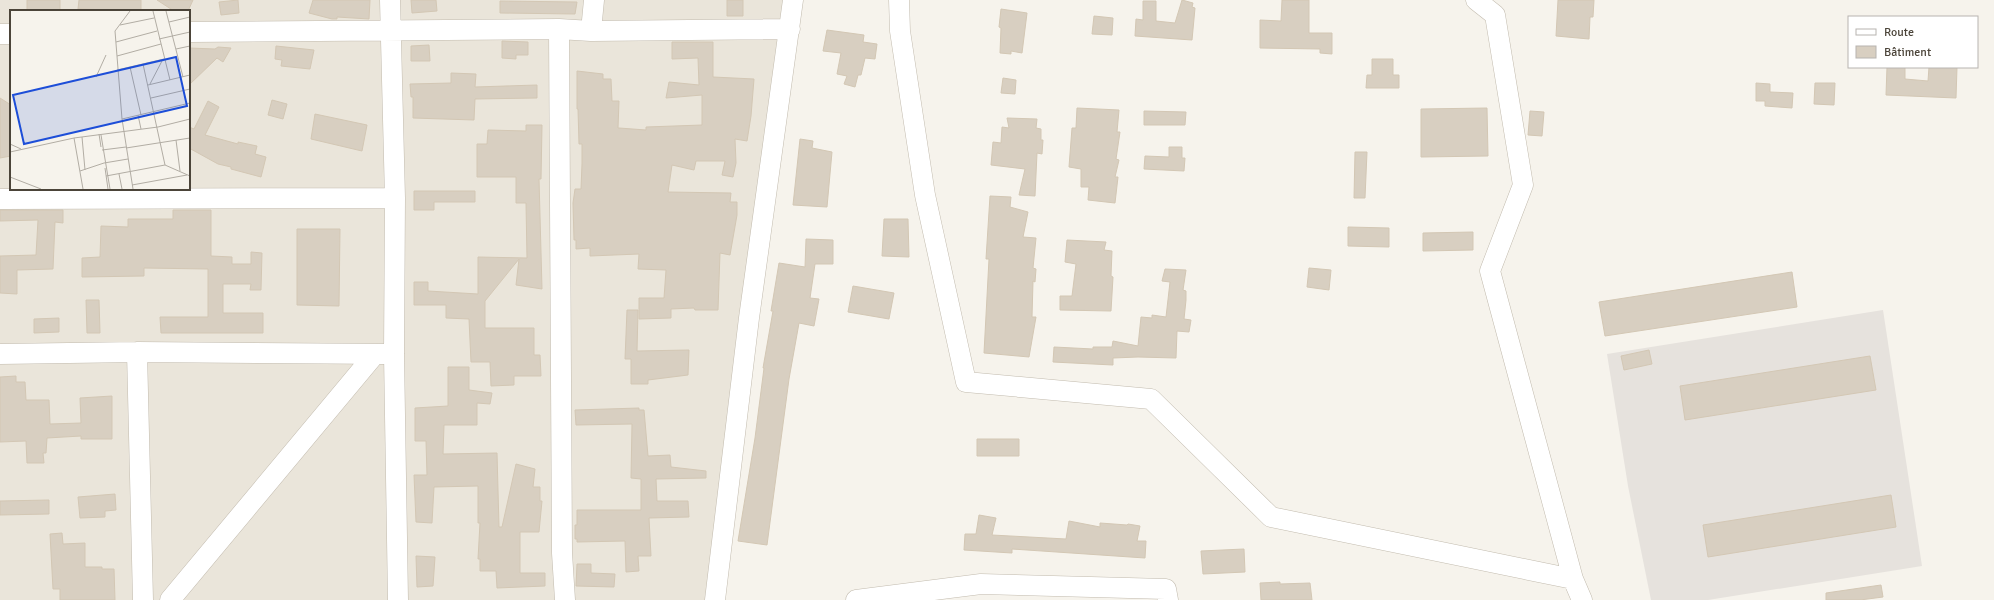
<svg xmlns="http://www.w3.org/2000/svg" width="1994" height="600" font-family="Signika,sans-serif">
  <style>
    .residential { fill: #eae5da; fill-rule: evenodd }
    .industrial { fill: #e6e2dd }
    .building { fill: #d8cfc1; stroke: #d3c7b4 }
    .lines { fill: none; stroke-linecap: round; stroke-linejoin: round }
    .minor-casing { stroke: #c2bbae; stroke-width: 21 }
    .minor { stroke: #fff; stroke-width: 20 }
    .inset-road { fill: none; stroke: #b2ada4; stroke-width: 1 }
    .view { fill: #1d4ed8; fill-opacity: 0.15; stroke: #1d4ed8; stroke-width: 2 }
    .inset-edge { fill: none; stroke: #4b4439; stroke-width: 2 }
  </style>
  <rect width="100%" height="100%" fill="#f6f3ec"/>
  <path class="residential" d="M0,0h791l-79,600h-712zM11,11h178v178h-178z"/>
  <path class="industrial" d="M1883,310l39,256 -214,34h-57l-23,-114 -21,-132z"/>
  <path class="building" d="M27,0h33v11h-33z
    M79,0h62v11l-63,-2z
    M157,0h36l-5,11h-14z
    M238,0l1,13 -18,2 -2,-13z
    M313,0h57l-1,19 -32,-2v2h-5l-23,-6z
    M411,0h25l1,11 -25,2z
    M727,0h16v16h-16z
    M1182,0l11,3 -1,4 3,1 -3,32 -57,-4 1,-17 7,1v-19h13v20l19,2z
    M1282,0h27v33h23v21l-12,-1v-4l-60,-1v-28l21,1z
    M1558,0h36l-1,17h-3l-1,22 -33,-3z
    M500,1l77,1 -2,12 -75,-1z
    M1001,9l26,4 -5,40 -11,-2v3l-11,-1 1,-25 -2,-1z
    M1094,16l19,2 -1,17 -20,-1z
    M827,30l37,5 -1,7 14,2 -2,15 -10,-1 -4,17h-3l-3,12 -11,-3 3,-8 -10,-2 4,-21 -18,-2z
    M502,41l26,1v13h-12v4l-14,-1z
    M672,42h41v35l41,2 -3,37 -4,25 -12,-2 1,24 -3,14 -11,-2 3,-14h-29l-2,9 -22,-5 -4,27 63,1 -1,9h7v13l-7,40 -10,-2 -2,57h-23l-1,-2 -23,1v9l-32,1v-21h25l2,-28 -28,-1 1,-15 -49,2v-8l-14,1v-9h-2l-1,-37 2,-14h6l1,-25v-20h-3l-1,-35h-1v-38l26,3v5h8l1,22h7l-1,27h1l27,2v-3l56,-2v-30l-36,3 3,-16 30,3 -1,-27 -26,1z
    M429,45l1,16h-19v-15z
    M276,46l38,4 -4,19 -29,-3 1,-6 -7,-1z
    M218,47l13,1 -8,14 -6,-4 -28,27v-37l26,1z
    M1372,59h21v16h6v13h-33l1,-13h5z
    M1887,67h18v12l23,2 1,-14h28l-1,31 -70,-3z
    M451,73l25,1 -1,13 62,-2v13l-62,1 -1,21 -61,-2v-21h-2l-1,-13 41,-1z
    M1003,78l13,2 -1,14 -14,-1z
    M1756,83l14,1v8l23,1 -1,15 -27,-2v-5h-9z
    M1815,83h20l-1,22 -20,-1z
    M0,98l11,7v51l-11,2z
    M272,100l15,4 -4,15 -15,-4z
    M208,101l11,6 -14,28 33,9v-2l19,4 -2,8 11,3 -5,20 -30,-8v-2l-13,-3 -29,-16v-21l5,2z
    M1077,108l42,2 -2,22h3l-4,27 3,1 -4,17h3l-3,26 -27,-3 1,-13h-8v-18l-12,-2 3,-39h4z
    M1487,108l1,48 -67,1v-48z
    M1144,111l42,1 -1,13h-41z
    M1530,111l14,1 -2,24 -14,-1z
    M315,114l52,11 -5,26 -51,-12z
    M1007,118l30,1 -1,9 5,1v11h2l-1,14 -5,-1 -2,43 -16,-1 6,-26 -34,-4 2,-23 8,1 1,-16 7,1z
    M526,125h16l-1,54h-2l3,110 -26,-4 3,-26 -34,42v27h49v27h6l1,21h-27v9l-23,1 -1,-24h-19l-2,-43 -23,-1v-13h-32v-23h14v9l50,3v-37l49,1 -1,-55h-10v-26h-39v-33h10l1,-14 38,1z
    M800,139l13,2 -1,7 20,4 -5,55 -34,-2z
    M1169,147h13v11h3l-1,13 -40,-2 1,-13 24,1z
    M1355,152h12l-2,46h-11z
    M414,191h61v11h-41v8h-20z
    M990,196l21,1 -1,10 18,5 -5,25 13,1 -3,30 3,1 -1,13 -2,-1 -1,36h4l-7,40 -45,-4 5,-94h-3z
    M0,210h63v13l-8,-1 -2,47 -36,1v24l-17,-1v-37l36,-1 2,-35 -38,1z
    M173,210h38v46l21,1v7h19v-12l11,1 -1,37h-11l1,-6h-28v29h40v20h-102l-1,-16h48v-48l-64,-1v8l-62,1v-19l18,-1 1,-31 27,1v-8h45z
    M884,219h24l1,38 -27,-1z
    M1348,227l41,1v19l-41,-1z
    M297,229h43l-1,77 -42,-1z
    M1473,232v18l-50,1v-18z
    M806,239l27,1v24h-18l-5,34 9,1 -5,27 -15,-3 -10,56 -22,166 -29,-4 17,-103 9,-70h-1l10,-57h-2l8,-48 26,4z
    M1067,240l39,2 -2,8 8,1 -1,25 2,1 -2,34 -51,-1v-14h12l4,-32 -11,-2z
    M1309,268l22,2 -2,20 -22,-3z
    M1165,269l21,1 -3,20 3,1v9l-2,19 7,1 -2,12 -12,-1 -1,27 -38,-1 -25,1v7l-60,-3 1,-15 39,2v-2h19l1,-6 25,5 3,-29 11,1v-3l14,2 4,-35 -8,-1z
    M1792,272l5,35 -192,29 -6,-34z
    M853,286l41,7 -5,26 -41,-7z
    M86,300h13l1,33h-13z
    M627,310h11l-1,41 52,-1 -1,25 -40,5v4h-17v-25h-6z
    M59,318v14l-25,1v-14z
    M1649,350l3,14 -28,6 -3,-14z
    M1870,356l6,34 -191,30 -5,-34z
    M448,367h21v23l23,3 -2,11 -13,-1v22h-33l-1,29 54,-1 2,74h3l14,-63 19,5 -2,18h7v14h2l-3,31h-19v41h25v13l-48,2 -1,-17h-16v-12h-2l2,-36h-2v-37l-44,1 -2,36 -16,-1 -2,-47h13l-1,-34h-11v-33l33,-2z
    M16,376v6h9l1,18h23l1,24 31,-1 -1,-25 32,-2v43h-31v-3l-34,2 -1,15h-3l1,10h-17l-1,-22 -26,1v-65z
    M639,408v2h5l4,46 22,-1 1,12 35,4v7l-50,1 1,22h31l1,16 -40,1 2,38h-13l1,15 -13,1 -1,-31 -48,1v-3h-2v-14h2v-15h64v-31l-10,-1 1,-54 -56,1 -1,-15z
    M977,439h42v17h-42z
    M115,494l1,16 -11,1v6l-25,1 -2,-21z
    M1891,495l5,32 -188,30 -5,-32z
    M49,500v14l-49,1v-14z
    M979,515l17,3 -4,17 74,4 3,-18 31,6v-4l27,2 1,-1 12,2 -3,15h9l-1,17 -133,-9v4l-48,-3 1,-16h11z
    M62,533l1,11 22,-1v24h17v2h12l1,31h-55v-11h-7l-3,-55z
    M1244,549l1,23 -42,2 -2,-23z
    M416,556l19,1 -2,29 -16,1z
    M577,564h14v9l24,1 -1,13 -38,-1z
    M1280,582v2l30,-1 2,17h-51l-1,-17z
    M1881,585l2,12 -23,3h-34v-7z"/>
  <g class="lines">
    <defs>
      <path id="minor" d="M390,0l5,198 -1,156 4,246
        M899,0l1,31 25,164 41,187 185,17 120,118 302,62
        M1476,0l19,15 28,170 -33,86 83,308 9,21
        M559,29l3,524 3,47
        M591,31l3,-31
        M189,32l370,-3 32,2 199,-2
        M0,34h11
        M0,199l395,-1
        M137,352l6,248
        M0,354l137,-2 257,2
        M170,600l205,-246
        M715,600l34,-282 44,-318
        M856,600l125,-16 185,5 2,11"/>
    </defs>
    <use href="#minor" class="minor-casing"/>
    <use href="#minor" class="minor"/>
  </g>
  <g transform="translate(10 10)">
    <rect width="180" height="180" fill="#f6f3ec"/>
    <path class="inset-road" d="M120,1l-15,20 7,88 11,70M143,1l17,69M156,1l17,66M159,12l21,-5M110,15l34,-7M149,29l31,-7M106,32l41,-11M166,39l14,-3M107,46l44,-12M133,54l22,101M120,57l11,48M107,60l47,-11M86,67l10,-22M140,74l13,-25M138,75l42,-10M141,88l39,-9M128,105l3,14M112,109l68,-16M89,124l2,13M91,125l9,54M72,127l3,33M64,128l9,51M166,130l4,31M0,134l11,5M116,138l64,-10M92,140l24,-3M0,142l64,-14 84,-11 32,-8M95,158l3,21M70,161l24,-8 24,-4M109,164l3,15M96,166l59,-11 25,11M0,167l31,12M122,175l55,-10"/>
    <path class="view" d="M166,47l11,49 -163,38 -11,-49z"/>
    <rect width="180" height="180" class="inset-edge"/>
  </g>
  <rect x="1848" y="16" width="130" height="52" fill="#ffffff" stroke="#b7b4b0"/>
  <rect x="1856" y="29" width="20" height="6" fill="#ffffff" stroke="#b7b4b0"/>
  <text x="1884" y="36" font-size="12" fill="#4b4439">Route</text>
  <rect x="1856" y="46" width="20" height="12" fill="#d8cfc1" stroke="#b7b4b0"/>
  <text x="1884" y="56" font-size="12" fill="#4b4439">Bâtiment</text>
</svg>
